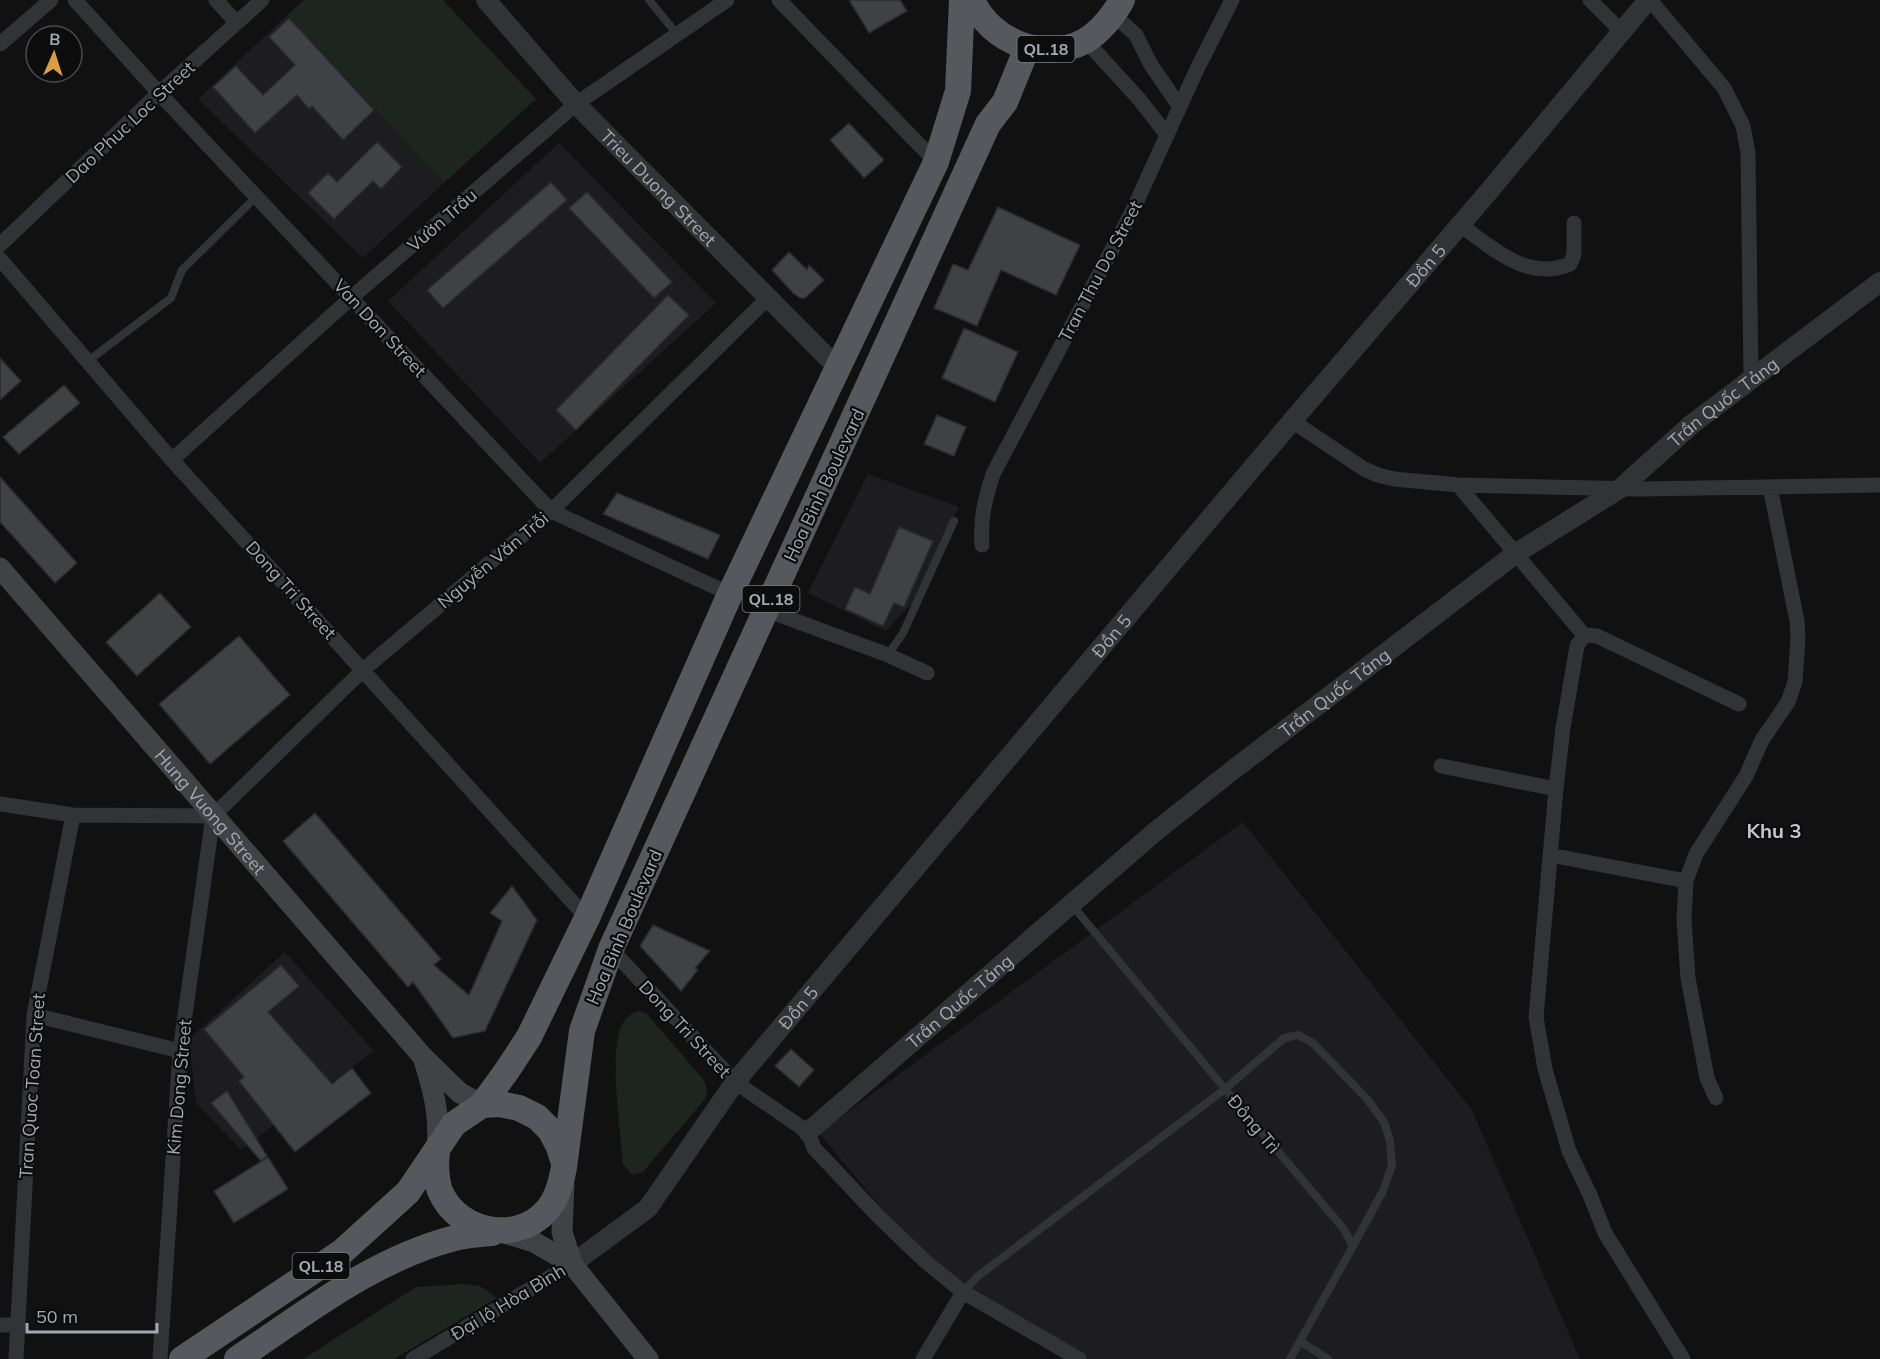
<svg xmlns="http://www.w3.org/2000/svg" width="1880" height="1359" font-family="Mulish,sans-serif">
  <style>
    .built { fill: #1d1d1f }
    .green { fill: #1e241e }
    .building { fill: #404145; stroke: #2b2b2e; stroke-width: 1.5 }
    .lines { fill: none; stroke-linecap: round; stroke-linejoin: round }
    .service { stroke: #323336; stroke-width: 8 }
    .minor { stroke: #323336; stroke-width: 15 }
    .tertiary { stroke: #323336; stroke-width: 20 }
    .secondary { stroke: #404246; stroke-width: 21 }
    .trunk { stroke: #57585e; stroke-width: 26 }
    .labels { text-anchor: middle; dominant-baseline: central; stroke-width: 4.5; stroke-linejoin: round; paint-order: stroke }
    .shield { fill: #0c0c0d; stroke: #767980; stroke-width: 1.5 }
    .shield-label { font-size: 16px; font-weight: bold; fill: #a4a8b1 }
    .street-label { font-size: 18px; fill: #a4a8b1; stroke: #0c0c0d }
    .neighbourhood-label { font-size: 20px; font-weight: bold; fill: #c4c7cd; stroke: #0c0c0d }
  </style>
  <rect width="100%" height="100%" fill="#111112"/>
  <path class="built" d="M287,15l157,168 -81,75 -165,-159z
    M559,143l157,160 -176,160 -152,-162z
    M868,474l91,33 -43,92 -30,32 -78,-38z
    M1243,822l229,288 108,249h-498l-120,-71 -63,-59 -80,-96z
    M285,952l89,99 -133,99 -45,-47 -7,-64z"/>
  <path class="green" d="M304,0h139l93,99 -92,84 -157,-168z
    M639,1011l7,2 58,67 3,10 -2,9 -62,73 -11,3 -9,-11c-2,-30 -16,-119 1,-143 3,-5 9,-8 15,-10z
    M464,1284l16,2 17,12 -103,61h-91l113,-72z"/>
  <path class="building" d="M849,0h51l7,11 -38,22z
    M289,18l85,92 -31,30 -31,-34 -3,3 -12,-14 -42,38 -42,-46 23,-21 27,29 32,-30 -26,-28z
    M849,123l35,37 -20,18 -34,-38z
    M377,142l25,25 -21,22 -8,-8 -39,38 -26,-26 20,-20 9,9z
    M551,182l16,18 -124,108 -16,-18z
    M587,192l85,90 -18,16 -85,-90z
    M998,207l82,38 -24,50 -55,-25 -24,56 -43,-18 19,-44 15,6z
    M789,252l18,18 2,-5 15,15 -19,18h-5l-7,-5 -21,-23z
    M668,295l21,20 -113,115 -20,-20z
    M964,328l54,24 -23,50 -53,-24z
    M0,358l21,23 -21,19z
    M64,385l16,18 -61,51 -16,-17z
    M937,415l29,12 -12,29 -30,-12z
    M0,477l77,86 -22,20 -55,-61z
    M617,493l103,42 -12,24 -105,-45z
    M899,527l34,14 -29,66 -10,-4 -11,23 -38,-17 10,-22 15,7z
    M160,593l31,34 -54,49 -31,-34z
    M239,636l51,59 -80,69 -51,-60z
    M315,813l126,146 -7,6 35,30 33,-74 -12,-8 22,-27 25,34 -52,111 -32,7 -40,-56 -5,5 -125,-146z
    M653,925l57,26 -15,17 3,2 -17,21 -41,-45z
    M281,965l18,21 -31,26 64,72 20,-16 19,25 -76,59 -56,-71 5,-4 -40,-48z
    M791,1049l23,21 -15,17 -24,-21z
    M227,1091l40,65 -6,5 -50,-58z
    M268,1157l20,32 -54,34 -20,-32z"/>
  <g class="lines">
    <path class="service" d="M649,0l28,34
      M88,361l83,-63 11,-28 75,-74
      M888,655l15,-22 51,-112
      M1072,905l153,184 118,139 10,18 -63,113
      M963,1292l15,-16 247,-187 59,-51 14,-3 15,8 54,56 17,23 6,19 2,24 -9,26 -30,55
      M1301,1342l27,17"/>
    <path class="minor" d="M75,0l84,93 392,418 179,83
      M216,0l20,22
      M779,0l157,162
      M1590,0l31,31
      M1650,0l74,88 19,38 5,27 3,225
      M1114,15l22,20 15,30 29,42
      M1085,40l54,59 28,36
      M0,44l51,-44
      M1460,225c33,23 67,57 110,39l4,-10v-31
      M0,245l159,-152 103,-93
      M0,259l172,201 415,458
      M1292,421l72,48 14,6 16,4 64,6 183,4 239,-4
      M172,460l180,-163 224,-193 151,-104
      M1458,485l126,150 13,1 142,68
      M982,545c-2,-26 3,-46 11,-71l139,-262 65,-143 35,-69
      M766,610l122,45 39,18
      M1584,635l-7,11 -14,82 -7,61 -20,228 9,52 24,82 21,44 15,38 78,126
      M1441,766l115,23
      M0,804l73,11 140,1
      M213,816l150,-146 188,-159 217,-213
      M1550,855l136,26
      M611,949l124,133 73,50 6,16 64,68 48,46 37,30 116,67
      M34,1015l146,36
      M1716,1098l-9,-20 -19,-100 -4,-59 2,-38 10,-27 50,-78 16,-36 26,-38 7,-20 3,-45 -1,-16 -27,-134
      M0,1325h17
      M16,1359l18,-344 39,-200
      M160,1359l20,-308 33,-235
      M413,1359l159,-95
      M923,1359l40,-67"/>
    <g class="tertiary">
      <path id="s1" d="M486,0l90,104 262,264"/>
      <path id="s2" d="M808,1132l348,-301 73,-58 286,-219 106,-66 71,-64 188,-142"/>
      <path id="s3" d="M572,1264l76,-56 87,-126 557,-661 198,-231 158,-190"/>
    </g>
    <g class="secondary">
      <path id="s4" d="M0,568l423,489 37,36 22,12"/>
      <path d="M424,1060c10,32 16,55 13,89"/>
      <path d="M564,1184l-2,48 10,32 76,95"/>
      <path d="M501,1232l33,10 38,22"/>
    </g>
    <path class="trunk" d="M972,0c18,41 71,63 113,41 15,-9 29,-26 37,-41
      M482,1105l24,-33 23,-35 58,-119 143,-324 206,-432 22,-71 4,-91
      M437,1149c-1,14 -2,28 3,42 19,45 86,55 113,11 6,-11 9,-23 11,-35l18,-136 29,-82 377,-825 17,-22 22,-54
      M182,1359l161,-108 65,-59 46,-68 28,-19 18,-1 19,4 18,9 13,13 9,17 5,16
      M237,1359c69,-46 136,-100 218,-121 12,-3 25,-4 37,-5"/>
  </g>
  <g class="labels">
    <g class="shield">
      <rect x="1017.5" y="36" width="57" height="26" rx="4.5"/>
      <rect x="742.5" y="586" width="57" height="26" rx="4.5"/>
      <rect x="292.5" y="1253" width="57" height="26" rx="4.5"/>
    </g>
    <g class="shield-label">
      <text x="1046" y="49">QL.18</text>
      <text x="771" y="599">QL.18</text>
      <text x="321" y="1266">QL.18</text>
    </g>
    <g class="street-label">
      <text transform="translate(130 122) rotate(-43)">Dao Phuc Loc Street</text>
      <text stroke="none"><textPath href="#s1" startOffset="255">Trieu Duong Street</textPath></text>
      <text transform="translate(442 220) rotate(-41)">Vườn Trầu</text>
      <text stroke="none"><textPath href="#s3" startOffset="1317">Đồn 5</textPath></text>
      <text transform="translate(1100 271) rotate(-62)">Tran Thu Do Street</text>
      <text transform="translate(380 328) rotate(47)">Van Don Street</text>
      <text stroke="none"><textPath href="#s2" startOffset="1172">Trần Quốc Tảng</textPath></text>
      <text transform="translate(824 485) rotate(-65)">Hoa Binh Boulevard</text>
      <text transform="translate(493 560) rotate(-40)">Nguyễn Văn Trỗi</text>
      <text transform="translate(291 590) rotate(48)">Dong Tri Street</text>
      <text stroke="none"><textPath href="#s3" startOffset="831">Đồn 5</textPath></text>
      <text stroke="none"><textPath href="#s2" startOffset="686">Trần Quốc Tảng</textPath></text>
      <text stroke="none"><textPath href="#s4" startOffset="322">Hung Vuong Street</textPath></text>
      <text transform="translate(624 927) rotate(-67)">Hoa Binh Boulevard</text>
      <text stroke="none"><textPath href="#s2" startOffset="200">Trần Quốc Tảng</textPath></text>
      <text stroke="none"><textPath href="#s3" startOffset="345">Đồn 5</textPath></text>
      <text transform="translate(685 1029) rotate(47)">Dong Tri Street</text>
      <text transform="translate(32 1086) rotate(-86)">Tran Quoc Toan Street</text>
      <text transform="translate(179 1087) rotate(-85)">Kim Dong Street</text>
      <text transform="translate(1254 1124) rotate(50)">Đông Trì</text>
      <text transform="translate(508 1302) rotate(-31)">Đại lộ Hòa Bình</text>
    </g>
    <g class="neighbourhood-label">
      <text x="1774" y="830">Khu 3</text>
    </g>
  </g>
  <g transform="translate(54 54) rotate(3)"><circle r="28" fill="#0c0c0d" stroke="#494a4f" stroke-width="1.5"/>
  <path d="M0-4.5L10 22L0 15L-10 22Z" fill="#d89f42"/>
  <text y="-9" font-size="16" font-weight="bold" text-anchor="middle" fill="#a4a8b1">B</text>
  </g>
  <path d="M27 1323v9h130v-9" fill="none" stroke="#a4a8b1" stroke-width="3"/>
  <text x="36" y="1323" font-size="18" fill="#a4a8b1" stroke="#0c0c0d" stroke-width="4.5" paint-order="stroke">50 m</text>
</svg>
